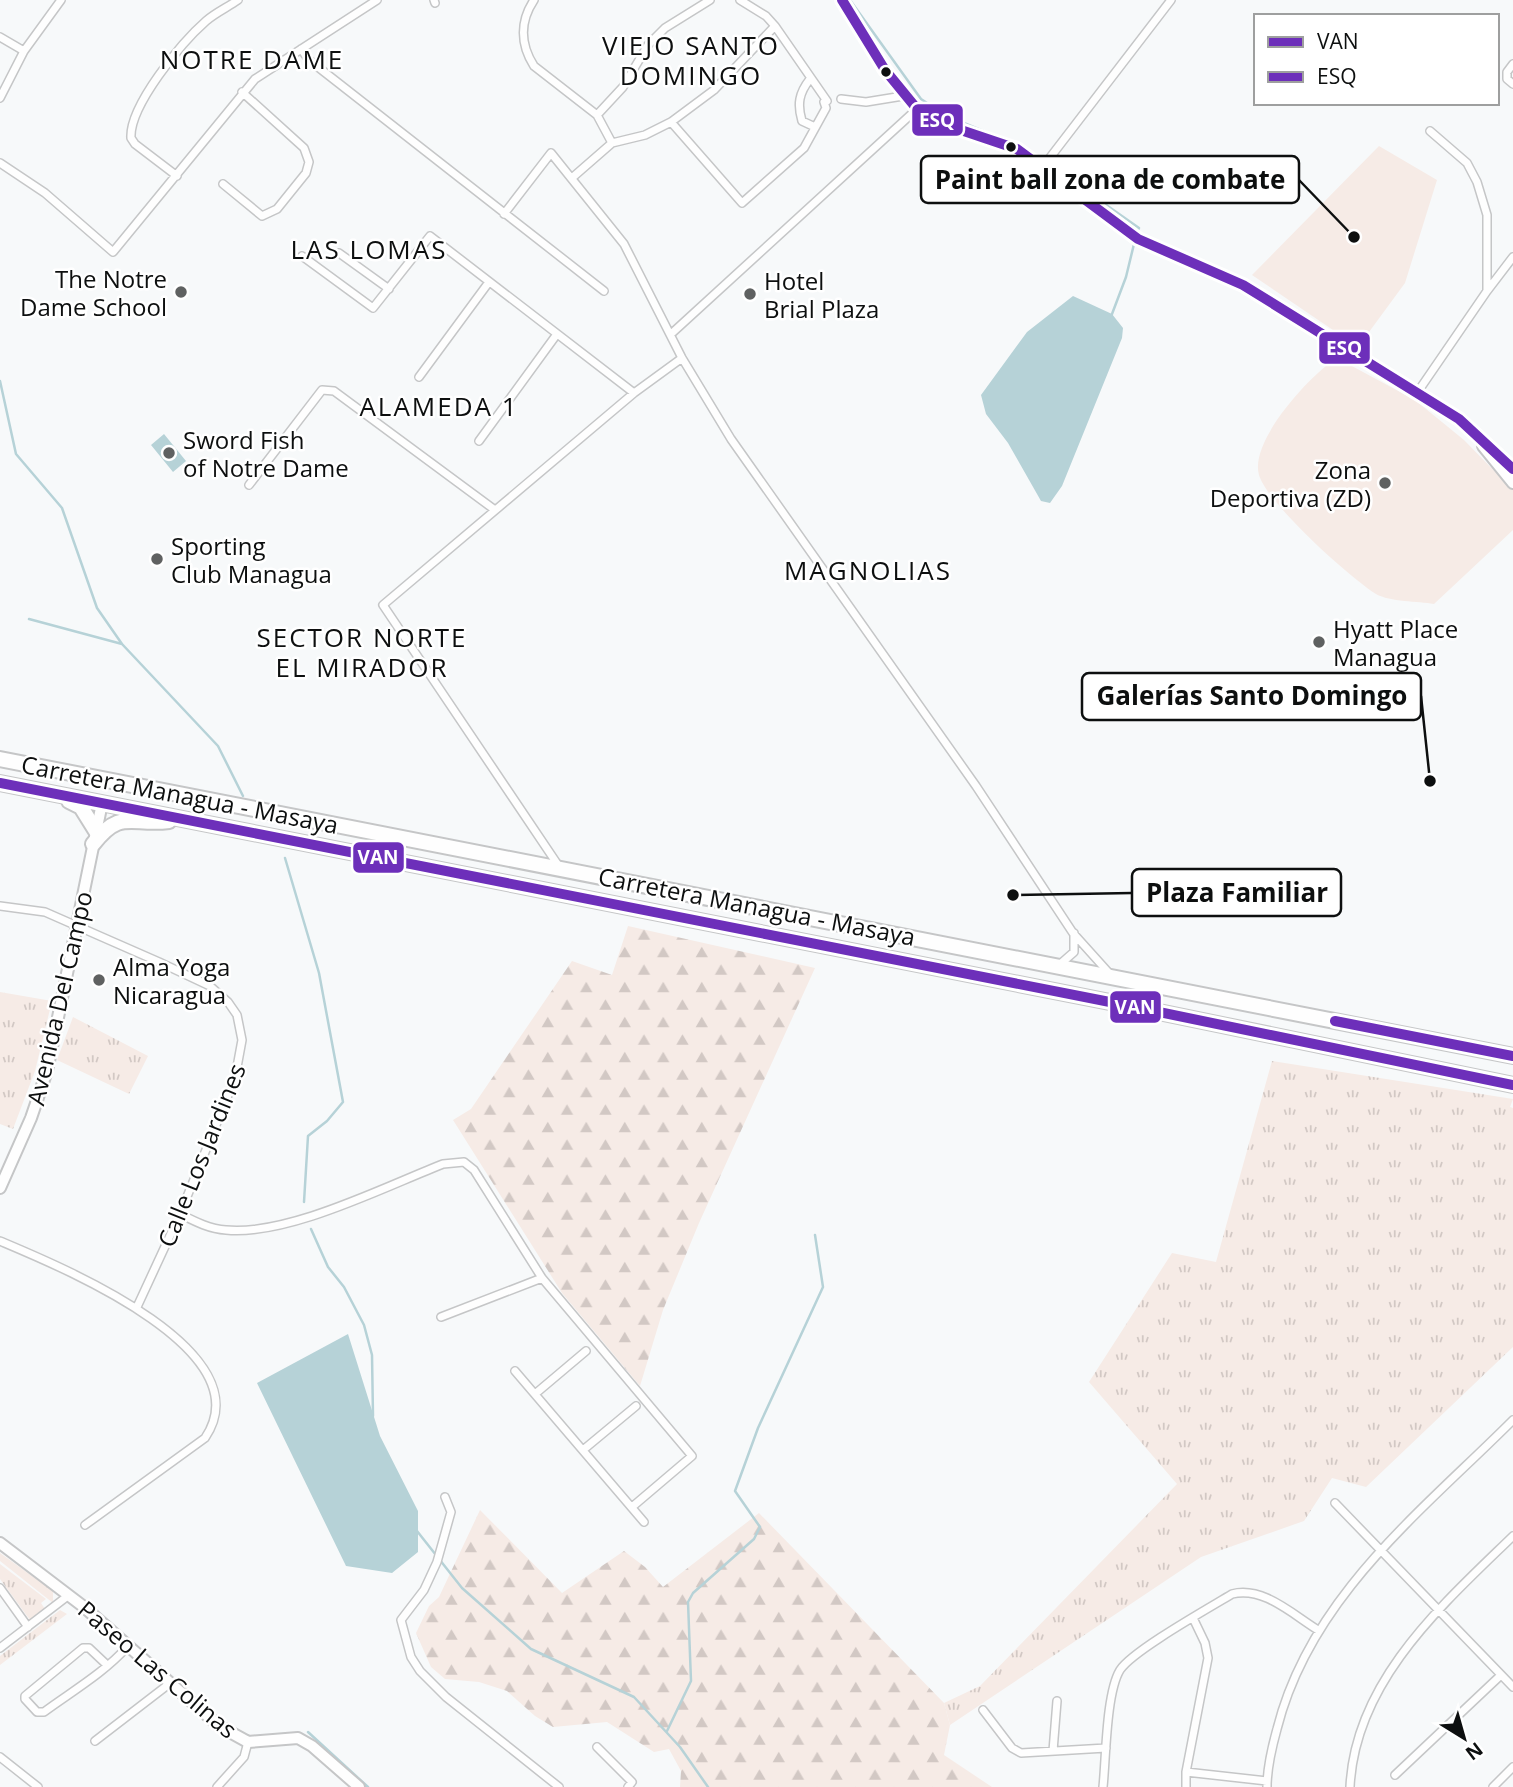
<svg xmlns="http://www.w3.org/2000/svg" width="1513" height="1787" font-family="'Open Sans',sans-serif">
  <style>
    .grass { fill: url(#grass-tufts) }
    .forest { fill: url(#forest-firs) }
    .garden { fill: #f6ebe6 }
    .water { fill: #b6d2d7 }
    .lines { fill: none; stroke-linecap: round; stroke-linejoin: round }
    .stream { stroke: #b6d2d7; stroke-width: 2.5 }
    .street-casing { stroke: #c5c6c7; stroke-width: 10 }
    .secondary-casing { stroke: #c5c6c7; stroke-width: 14 }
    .highway-casing { stroke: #c5c6c7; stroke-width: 18 }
    .street { stroke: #fefefe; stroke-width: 7 }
    .secondary { stroke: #fefefe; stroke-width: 10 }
    .highway { stroke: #fefefe; stroke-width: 14 }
    .bus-1-casing { stroke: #fff; stroke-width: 16 }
    .bus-2-casing { stroke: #fff; stroke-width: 16 }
    .bus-1 { stroke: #6d2fba; stroke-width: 10 }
    .bus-2 { stroke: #6d2fba; stroke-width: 10 }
    .bus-dot { fill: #0d0f0f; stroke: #fff; stroke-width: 2.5 }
    .poi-dot { fill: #5f6161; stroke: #fff; stroke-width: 2.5 }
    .labels { text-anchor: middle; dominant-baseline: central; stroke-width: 5; stroke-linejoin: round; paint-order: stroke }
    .poi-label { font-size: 24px; fill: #0d0f0f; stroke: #fff; text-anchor: start }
    .street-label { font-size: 24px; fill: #0d0f0f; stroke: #fff }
    .neighbourhood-label { font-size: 26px; letter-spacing: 2px; fill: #0d0f0f; stroke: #fff }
    .leader { fill: none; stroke: #0d0f0f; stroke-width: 2.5 }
    .callout-dot { fill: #0d0f0f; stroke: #fff; stroke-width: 2.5 }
    .callout { fill: #fff; stroke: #0d0f0f; stroke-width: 2.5 }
    .callout-label { font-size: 26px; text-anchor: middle; font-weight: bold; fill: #0d0f0f }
    .line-badge { stroke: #fff; stroke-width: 2.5 }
    .badge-label { font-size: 19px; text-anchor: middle; font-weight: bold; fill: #fff }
  </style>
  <defs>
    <pattern id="grass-tufts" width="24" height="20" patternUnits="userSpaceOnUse" patternTransform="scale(1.75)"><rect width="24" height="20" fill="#f6ebe6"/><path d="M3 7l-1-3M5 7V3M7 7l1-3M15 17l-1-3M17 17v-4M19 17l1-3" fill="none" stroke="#d2c8c4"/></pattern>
    <pattern id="forest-firs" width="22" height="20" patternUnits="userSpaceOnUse" patternTransform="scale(1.75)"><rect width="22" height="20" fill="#f6ebe6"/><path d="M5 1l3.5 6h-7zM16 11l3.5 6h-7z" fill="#d2c8c4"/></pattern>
  </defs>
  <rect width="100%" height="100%" fill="#f7f9fa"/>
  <path class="grass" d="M0,992l52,9 -17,70 -22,58 -13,-5z
    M73,1017l75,39 -19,38 -72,-34z
    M1272,1061l241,38 -3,8 3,1v239l-147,140 -34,-9 -28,43 -103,36 -251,168 -6,-22 36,-17 197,-202 -88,-102 83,-129 44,9z
    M0,1553l53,38v12l-53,-42z
    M0,1564l46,35 -5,4 4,6 -15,11 -30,-41z
    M60,1610l7,4 -67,51v-9z"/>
  <path class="forest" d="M628,926l187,42 -116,255 -36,87 -23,76 -78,-93 -109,-173 18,-11 101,-148 40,14z
    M480,1510l82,83 62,-42 21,16 18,20 96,-74 185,190 6,22 -6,30 48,32h-312l1,-16 -12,-22 -15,3 -47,-30 -54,5 -18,-11 -28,-25 -28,-9 -34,-3 -14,-12 -15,-34 13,-27 10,-9z"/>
  <path class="garden" d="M1379,146l58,34 -32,103 -47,64 -106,-72z
    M1337,358l78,42 49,40 49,50v40l-79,74c-16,-3 -44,-2 -58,-10 -27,-17 -109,-91 -117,-119 -10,-34 52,-101 78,-117z"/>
  <path class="water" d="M1073,296l39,18 11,14 -1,10 -60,148 -12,17 -9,-2 -33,-58 -22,-29 -5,-19 46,-63z
    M164,434l22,27 -13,11 -22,-27z
    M348,1334l32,102 38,75v41l-26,21 -46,-7 -89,-183z"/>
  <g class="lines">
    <path class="stream" d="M850,0l71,99 26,17 53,22
      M1058,171l81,57 -2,4
      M1112,314l14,-37 8,-33
      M0,381l16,73 46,54 35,100 25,36
      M29,619l93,25 96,102 25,50
      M285,858l34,115 24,129 -16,19 -19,15 -4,66
      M311,1229l17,38 16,20 20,38 8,30 1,61
      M417,1531l45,57 69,61 103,48 46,50 28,40
      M667,1731l24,-50 -3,-79 5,-9 61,-54 6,-12 -25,-36 23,-63 65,-141 -8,-52
      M308,1732l60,55"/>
    <defs>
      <path id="street" d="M434,0l1,3
        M534,0c-14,21 -14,44 0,66l63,49 15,28
        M740,0l26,16 9,10 52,75
        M0,37l24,14
        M301,49l8,11 295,231
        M1513,64l-6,8v7l6,5
        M810,79c-11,14 -13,25 -8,42l13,6
        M0,98l24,-47 37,-51
        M841,99l25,3 37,-6
        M597,115l26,-28 25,-42 17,-17 45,-28
        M671,122l71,81 62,-55 22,-40 -2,-6
        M0,163l45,30 68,59 142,-173 122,-79
        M1042,168l129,-168
        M177,176l-42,-32 -4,-6c-2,-32 51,-96 75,-117 9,-8 22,-14 32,-21
        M573,177l39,-34 33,-8 26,-13 43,-32 61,-64
        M223,184l39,32 15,-7 29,-36 3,-11 -5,-14 -62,-56
        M504,214l47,-61 73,91 58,114 49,81 245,347 97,147 36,40
        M339,253l50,36
        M302,256l71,52 57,-72 204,157 48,-35
        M1487,291l26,-34
        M671,334l246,-225
        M419,377l70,-95
        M1417,393l70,-102v-76l-10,-33 -10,-19 -37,-32
        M479,441l78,-107
        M249,485l73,-95 12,1 161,119
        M560,868l-177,-263 251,-212
        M0,906l45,6 114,50 51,24 18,16 9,13 5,25 -7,38 -55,136 -43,93
        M1058,966l16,-14v-19
        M180,1214c14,7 29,15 46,16 62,6 158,-43 217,-66l21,-2 10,8 68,108 150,178 -60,51
        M0,1241c59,25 265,109 205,197l-120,87
        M441,1317l101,-39
        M515,1371l129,151
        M535,1394l51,-43
        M583,1450l53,-44
        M445,1497l6,15 -14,50 -13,28 -23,30 10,37 9,14 26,26 113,90
        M1335,1503l178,184
        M0,1588l28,39
        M0,1648l69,-53
        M107,1665l-18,-17h-6l-58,48v3l12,13h7c27,-20 60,-39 83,-65
        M983,1710l29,38 9,5 85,-5
        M95,1741l74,-57
        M597,1747l35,35 -4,5
        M1053,1751l4,-50
        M0,1757l38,30
        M1186,1772l81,9
        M1395,1775l106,-100
        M217,1787l27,-30 4,-15
        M1103,1787c3,-28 3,-94 17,-117 12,-19 89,-62 112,-76 31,-8 60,20 86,36
        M1186,1787v-15l22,-114 -3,-15 -12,-25
        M1267,1787c0,-19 5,-40 10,-58 33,-132 144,-217 236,-309
        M1350,1787c5,-106 92,-182 163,-251
        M1493,1787l20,-20"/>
      <path id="secondary" d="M842,0l43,70 32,39 29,16 71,24 121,90 105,46 216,134 54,50
        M1483,446l30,37
        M0,1188l31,-70 16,-47 55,-268
        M0,1543l84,64 135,119 29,16 50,-4 14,8 47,41"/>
      <path id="highway" d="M0,759l1513,297
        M0,783l1125,222 388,80
        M69,801l12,6 15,24
        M93,844c28,-36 38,-18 76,-23"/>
    </defs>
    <use href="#street" class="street-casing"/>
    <use href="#secondary" class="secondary-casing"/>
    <use href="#highway" class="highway-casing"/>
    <use href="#street" class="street"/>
    <use href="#secondary" class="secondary"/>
    <use href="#highway" class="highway"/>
    <defs>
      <path id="bus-1" d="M0,783l1125,222 388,80
        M1335,1021l178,35"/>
      <path id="bus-2" d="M842,0l43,70 32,39 29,16 71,24 121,90 105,46 216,134 54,50"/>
    </defs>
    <use href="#bus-1" class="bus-1-casing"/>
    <use href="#bus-2" class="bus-2-casing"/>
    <use href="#bus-1" class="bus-1"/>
    <use href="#bus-2" class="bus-2"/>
  </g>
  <g class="bus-dot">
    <circle cx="886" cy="72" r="6"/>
    <circle cx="1011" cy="147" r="6"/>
  </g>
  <g class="poi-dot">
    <circle cx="181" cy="292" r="7"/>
    <circle cx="750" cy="294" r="7"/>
    <circle cx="169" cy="453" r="7"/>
    <circle cx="1385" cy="483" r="7"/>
    <circle cx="157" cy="559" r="7"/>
    <circle cx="1319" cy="642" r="7"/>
    <circle cx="99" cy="980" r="7"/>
  </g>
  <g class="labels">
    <g class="poi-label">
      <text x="167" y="278" text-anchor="end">The Notre<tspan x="167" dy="28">Dame School</tspan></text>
      <text x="764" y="280">Hotel<tspan x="764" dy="28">Brial Plaza</tspan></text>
      <text x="183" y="439">Sword Fish<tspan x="183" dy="28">of Notre Dame</tspan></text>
      <text x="1371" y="469" text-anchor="end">Zona<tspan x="1371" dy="28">Deportiva (ZD)</tspan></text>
      <text x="171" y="545">Sporting<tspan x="171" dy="28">Club Managua</tspan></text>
      <text x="1333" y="628">Hyatt Place<tspan x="1333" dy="28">Managua</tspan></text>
      <text x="113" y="966">Alma Yoga<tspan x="113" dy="28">Nicaragua</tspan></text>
    </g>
    <g class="street-label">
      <text transform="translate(180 794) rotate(11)">Carretera Managua - Masaya</text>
      <text transform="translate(757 906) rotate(11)">Carretera Managua - Masaya</text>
      <text transform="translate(59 998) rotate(-77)">Avenida Del Campo</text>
      <text transform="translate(201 1155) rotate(-68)">Calle Los Jardines</text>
      <text transform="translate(158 1669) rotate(40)">Paseo Las Colinas</text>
    </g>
    <g class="neighbourhood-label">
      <text x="691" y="45">VIEJO SANTO<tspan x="691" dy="30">DOMINGO</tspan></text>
      <text x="252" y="59">NOTRE DAME</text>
      <text x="369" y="249">LAS LOMAS</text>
      <text x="439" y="406">ALAMEDA 1</text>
      <text x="868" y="570">MAGNOLIAS</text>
      <text x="362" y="637">SECTOR NORTE<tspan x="362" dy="30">EL MIRADOR</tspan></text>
    </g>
  </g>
  <path class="leader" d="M1354 237L1299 180M1430 781L1421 696M1013 895L1132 893"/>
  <g class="callout-dot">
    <circle cx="1354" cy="237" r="7"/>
    <circle cx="1430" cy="781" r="7"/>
    <circle cx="1013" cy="895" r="7"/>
  </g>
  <g class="callout">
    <rect x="921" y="156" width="378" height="47" rx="7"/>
    <rect x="1082" y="673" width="339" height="47" rx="7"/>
    <rect x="1132" y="869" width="209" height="47" rx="7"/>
  </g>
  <g class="callout-label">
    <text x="1110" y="189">Paint ball zona de combate</text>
    <text x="1252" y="705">Galerías Santo Domingo</text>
    <text x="1237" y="902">Plaza Familiar</text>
  </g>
  <g class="line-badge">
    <rect x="911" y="103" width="53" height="34" rx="7" fill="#6d2fba"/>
    <rect x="1318" y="331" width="53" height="34" rx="7" fill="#6d2fba"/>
    <rect x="352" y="841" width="53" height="33" rx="7" fill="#6d2fba"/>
    <rect x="1109" y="990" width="53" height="34" rx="7" fill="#6d2fba"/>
  </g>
  <g class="badge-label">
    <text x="937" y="127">ESQ</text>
    <text x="1344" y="355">ESQ</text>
    <text x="378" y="864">VAN</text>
    <text x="1135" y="1014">VAN</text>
  </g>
  <rect x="1254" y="14" width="245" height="91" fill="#ffffff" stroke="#9e9f9f" stroke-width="2"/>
  <rect x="1268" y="37" width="35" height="10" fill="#6d2fba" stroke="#9e9f9f" stroke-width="2"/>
  <text x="1317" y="49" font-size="21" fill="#0d0f0f">VAN</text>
  <rect x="1268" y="72" width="35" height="10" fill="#6d2fba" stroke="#9e9f9f" stroke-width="2"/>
  <text x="1317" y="84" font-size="21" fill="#0d0f0f">ESQ</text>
  <g transform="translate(1464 1738) rotate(143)" stroke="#ffffff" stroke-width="5" paint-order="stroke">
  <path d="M0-5L12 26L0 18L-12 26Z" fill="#0d0f0f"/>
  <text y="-10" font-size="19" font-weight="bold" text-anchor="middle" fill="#0d0f0f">N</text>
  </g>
</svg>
